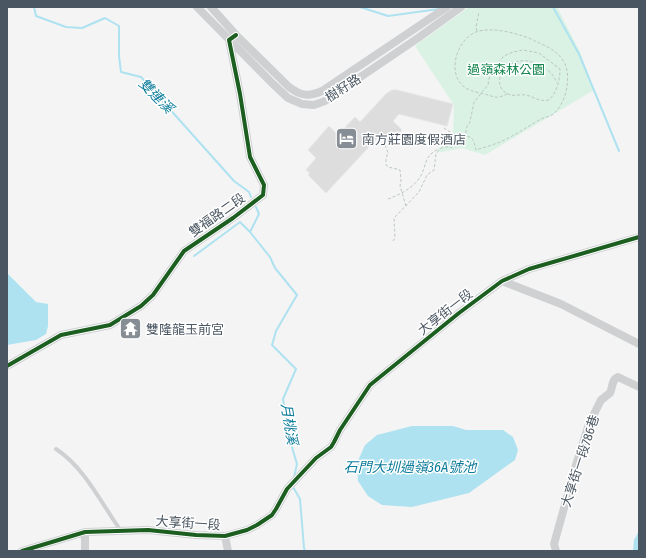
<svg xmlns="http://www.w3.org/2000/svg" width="646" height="558" font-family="'Fira Sans Condensed','Noto Sans TC',sans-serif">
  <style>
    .green { fill: #d9f2e3 }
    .water { fill: #aee2f0 }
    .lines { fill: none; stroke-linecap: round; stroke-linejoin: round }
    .stream { stroke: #aee2f0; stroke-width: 2 }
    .building { fill: #ddddde; stroke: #e5e6e7 }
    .path { stroke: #bcc7c4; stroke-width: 1; stroke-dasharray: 3 2; stroke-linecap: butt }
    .service { stroke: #ced0d2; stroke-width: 4 }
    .minor { stroke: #ced0d2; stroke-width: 8 }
    .cycleway-casing { stroke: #fff; stroke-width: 6 }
    .cycleway { stroke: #1b5e20; stroke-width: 4 }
    .labels { text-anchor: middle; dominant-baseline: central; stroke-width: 3; stroke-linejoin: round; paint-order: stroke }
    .park-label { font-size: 13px; fill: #17864f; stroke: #fff }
    .street-label { font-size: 13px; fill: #4a5661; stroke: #fff }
    .poi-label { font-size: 13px; fill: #4a5661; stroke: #fff; text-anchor: start }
    .water-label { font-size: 14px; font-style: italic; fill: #0c7c9b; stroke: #fff }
  </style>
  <rect width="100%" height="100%" fill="#f4f4f4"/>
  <path class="green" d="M469,7h88l23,45 14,38 -109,65 -23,-7 -21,4 -4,-2 16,-14 1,-31 -39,-59z"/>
  <path class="water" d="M7,273l29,29 12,2v22l-2,8 -10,6 -29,5z
    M412,426h41l13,4h37l10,7 5,13 -3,10 -46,33 -57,14 -30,-2 -14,-9 -10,-15 -1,-18 8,-18 12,-10z
    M639,531v20h-6l1,-11z"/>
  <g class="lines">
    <path class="stream" d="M34,7l2,9 30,11 16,1 23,-10 14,8v30l2,16 20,5 93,104 15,11 2,5
      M360,7l28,9 51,-7
      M553,7l26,47 40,97
      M250,232l9,-18 -3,-7
      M194,256l46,-34 10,10 20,25 5,11 22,27 -21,36 -4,14 24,24 -13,30 6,38 8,27 -3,13
      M293,487l7,12 4,49 1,3"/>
  </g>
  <path class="building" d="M392,90h5l56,14 -6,22 -48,-12 -6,7 9,9 -12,13 -10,-8 -54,58 -18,-18 2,-2 -4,-3 10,-12 -8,-8 21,-24 9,9 17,-18 5,5 26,-28z
    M127,324l11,5 -3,6 -10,-5z"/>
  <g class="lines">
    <path class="path" d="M477,31l-1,-4 3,-15
      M444,128c4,3 9,6 15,7 13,2 14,1 17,15 8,-3 18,-5 26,-9 14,-6 26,-15 39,-22 4,-2 8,-2 11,-4 14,-10 20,-38 12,-53 -6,-11 -18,-16 -29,-21 -13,-7 -44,-15 -59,-9 -18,7 -29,38 -14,53 6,6 14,7 22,9 10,2 11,6 23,0
      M385,145l3,8 -2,5v7c5,4 9,3 14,5l1,11 -1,5 6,20
      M388,199c11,-4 23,-10 30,-19 10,-13 4,-24 21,-31
      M393,241l2,-3 -1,-20 25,-26 8,-17 7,-5 2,-16 4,-5 3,-2h10l11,-4 3,-17 3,-4 4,-20 14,-17 2,-11 3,-6 11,-12 9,-4 10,-2 16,3 21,16c0,11 -3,23 -11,31 -11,2 -14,-3 -23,-5 -7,-1 -12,2 -18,-1 -22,-10 2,-47 33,-28 8,4 12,8 16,17"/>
    <path class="service" d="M56,449c29,19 45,54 65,82"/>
    <path class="minor" d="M197,7l76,77 15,14 14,6 12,1 11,-4 93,-63 43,-31
      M211,7l25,28 53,52c12,9 20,10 33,4l125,-84
      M502,281l59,23 78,40
      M7,366l54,-31 49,-10 31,-19 12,-11 31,-44 49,-33 30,-23 1,-10 -14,-28 -10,-63 -11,-54 7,-5
      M85,532v19
      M225,536l3,15
      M22,551l63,-19 63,-2 48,5 29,1 22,-6 10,-5 15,-10 4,-6 11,-20 29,-31 15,-11 3,-5 6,-12 30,-45 89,-72 43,-32 27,-12 110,-32
      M556,551l-2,-7 22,-79 13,-41 12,-24 9,-7c3,-6 1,-13 8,-16l21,10"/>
    <defs>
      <path id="cycleway" d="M7,366l54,-31 49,-10 31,-19 12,-11 31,-44 49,-33 30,-23 1,-10 -14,-28 -10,-63 -11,-54 7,-5
        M22,551l63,-19 63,-2 48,5 29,1 22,-6 10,-5 15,-10 4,-6 11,-20 29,-31 15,-11 3,-5 6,-12 30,-45 89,-72 43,-32 27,-12 110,-32"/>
    </defs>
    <use href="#cycleway" class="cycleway-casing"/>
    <use href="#cycleway" class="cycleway"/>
  </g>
  <defs>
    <symbol id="hotel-square" viewBox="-11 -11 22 22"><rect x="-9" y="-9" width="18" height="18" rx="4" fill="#868d94" stroke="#fff"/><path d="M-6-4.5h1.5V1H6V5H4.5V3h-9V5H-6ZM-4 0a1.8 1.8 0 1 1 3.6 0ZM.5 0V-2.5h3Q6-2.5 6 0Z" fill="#fff"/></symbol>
    <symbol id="temple-square" viewBox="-11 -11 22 22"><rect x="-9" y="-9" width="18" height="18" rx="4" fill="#868d94" stroke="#fff"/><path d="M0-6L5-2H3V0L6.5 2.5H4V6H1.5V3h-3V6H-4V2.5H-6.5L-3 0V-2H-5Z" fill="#fff"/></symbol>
  </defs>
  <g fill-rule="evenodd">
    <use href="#hotel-square" x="334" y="126" width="25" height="25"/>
    <use href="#temple-square" x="118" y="316" width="25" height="25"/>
  </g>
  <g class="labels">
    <g class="park-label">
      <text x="506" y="69">過嶺森林公園</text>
    </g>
    <g class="street-label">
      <text transform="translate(343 88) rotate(-33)">樹籽路</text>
      <text transform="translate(217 215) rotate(-35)">雙福路二段</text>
      <text transform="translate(445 312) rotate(-38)">大享街一段</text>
      <text transform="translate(580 461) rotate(-72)">大享街一段786巷</text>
      <text transform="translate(188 523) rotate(4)">大享街一段</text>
    </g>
    <g class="poi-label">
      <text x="362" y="139">南方莊園度假酒店</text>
      <text x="146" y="329">雙隆龍玉前宮</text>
    </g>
    <g class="water-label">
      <text transform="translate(156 96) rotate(45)">雙連溪</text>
      <text transform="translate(289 424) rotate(81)">月桃溪</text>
      <text x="410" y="467">石門大圳過嶺36A號池</text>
    </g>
  </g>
  <rect width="646" height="558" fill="none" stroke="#4a5661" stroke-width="16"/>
</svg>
